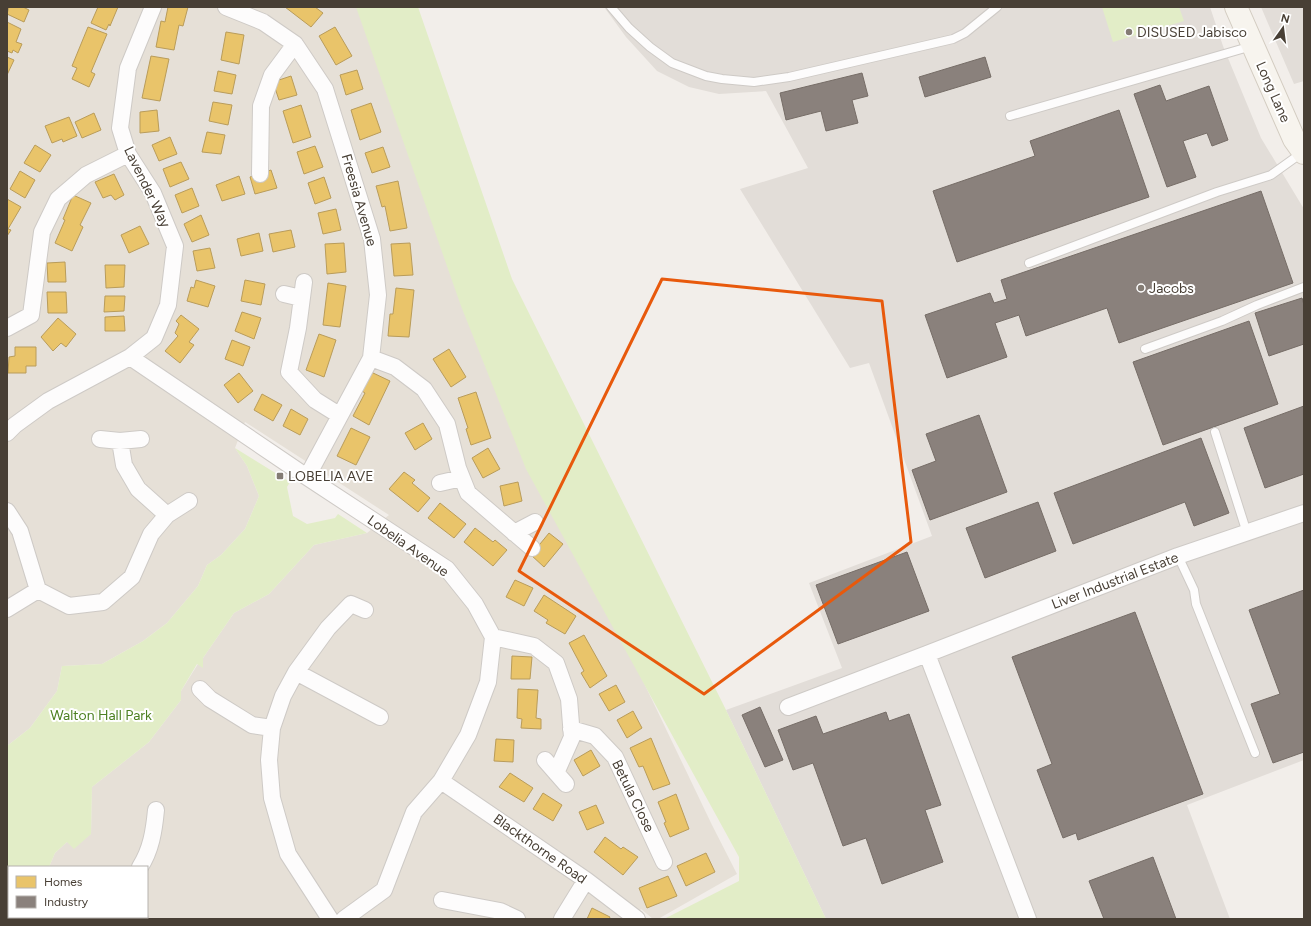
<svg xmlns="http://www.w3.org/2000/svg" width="1311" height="926" font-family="Figtree,sans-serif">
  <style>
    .residential { fill: #e6e0d7 }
    .industrial { fill: #e2ddd8 }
    .green { fill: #e2edc7 }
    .homes { fill: #e9c46a; stroke: #b99c5a }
    .industry { fill: #8a817c; stroke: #766d67 }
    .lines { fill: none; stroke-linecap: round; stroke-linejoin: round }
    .lane-casing { stroke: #cecac6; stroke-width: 10 }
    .street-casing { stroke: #cecac6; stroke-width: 18 }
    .secondary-casing { stroke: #d3ccc1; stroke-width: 24 }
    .lane { stroke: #fdfcfc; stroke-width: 8 }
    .street { stroke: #fdfcfc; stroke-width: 16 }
    .secondary { stroke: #f7f4ee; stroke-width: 22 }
    .marked { fill: none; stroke: #e8590c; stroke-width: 3; stroke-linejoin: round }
    .poi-dot { fill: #847c74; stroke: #fff; stroke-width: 1.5 }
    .labels { text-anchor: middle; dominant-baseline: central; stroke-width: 4; stroke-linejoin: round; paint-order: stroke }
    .poi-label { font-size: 14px; fill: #483f35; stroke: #fff; text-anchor: start }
    .street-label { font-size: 14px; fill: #483f35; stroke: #fff }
    .park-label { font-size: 14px; fill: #4d8022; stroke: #fff }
  </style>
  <rect width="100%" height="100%" fill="#f2eeea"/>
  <path class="residential" d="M7,7h358l244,603 103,215 25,49 -79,45h-5l-12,-10 -7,10h-606l4,-2h115v-50h-98l6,-14 12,-11 24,-8 1,-47 57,-45 32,-42v-9l17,-27 5,3v-9l31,-45 35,-19 45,-49 53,-12 22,-18 -144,-93 -10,26 12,18 12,30 -14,33 -24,26 -14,10 -9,21 -31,37 -24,18 -41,23 -40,2 -5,25 -27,37 -23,18z"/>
  <path class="industrial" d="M604,7h606l13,39 38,92 43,71v551l-117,45 43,114h-404l-100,-209 116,-42 -33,-85 123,-47 -63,-173 -19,5 -110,-179 68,-21 -42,-77 -47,3 -30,-7 -32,-16 -31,-34z
    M1261,7h43v74l-10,3z"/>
  <path class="green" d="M356,7h62l94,272 214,431 100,209h-162l75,-38v-24l-213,-388 -65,-163z
    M1102,7h77l5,14 -71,21z
    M235,448l55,34 -3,5 6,29 14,8 28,-6 3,-4 29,19 -53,12 -45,49 -35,19 -31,45v10l-6,-4 -16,27v9l-32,42 -57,45 -1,47 -17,15 -7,-7 -12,11 -6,14h-40v50h23l-4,2h-21v-173l23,-18 27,-37 5,-25 40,-2 41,-23 24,-18 31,-37 9,-21 14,-10 24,-26 14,-33 -12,-30z"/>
  <path class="homes" d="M9,7h14l6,3 -5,12 -17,-8z
    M98,7h20l-8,19 -1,-2 -3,6 -15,-7z
    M168,7h20l-5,19 -4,-1 -5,25 -18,-3 5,-26 4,1z
    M285,7h30l8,6 -12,14z
    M7,22l14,7 -5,13 6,2 -4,9 -5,-3 -1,3 -5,-2z
    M88,27l19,7 -16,38 4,2 -6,13 -17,-8 5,-11 -5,-2z
    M335,27l17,29 -16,9 -17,-29z
    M226,32l18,3 -5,29 -18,-4z
    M151,56l18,3 -9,42 -18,-3z
    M7,57l7,3 -7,15z
    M357,70l6,19 -17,6 -6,-20z
    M218,71l18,4 -4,19 -18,-3z
    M291,76l6,19 -18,5 -6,-18z
    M213,102l19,3 -4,20 -19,-4z
    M371,103l10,29 -21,8 -9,-30z
    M301,105l10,32 -18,6 -10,-32z
    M157,110l2,21 -19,2v-21z
    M94,113l7,17 -19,8 -7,-16z
    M69,117l8,19 -14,6 -1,-3 -10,4 -7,-17z
    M207,132l18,3 -4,19 -19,-2z
    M170,137l7,17 -18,7 -7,-16z
    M35,145l16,10 -11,17 -16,-9z
    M315,146l8,21 -19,7 -7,-22z
    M383,147l7,20 -18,6 -7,-20z
    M181,162l8,17 -19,8 -7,-18z
    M271,170l6,18 -22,6 -5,-17z
    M20,171l15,9 -10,18 -15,-9z
    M114,174l10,21 -9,5 -4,-5 -8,3 -8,-16z
    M239,176l6,18 -23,7 -6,-16z
    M324,177l7,21 -16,6 -7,-21z
    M398,181l9,47 -17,3 -5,-25 -3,1 -6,-21z
    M192,188l7,18 -17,7 -7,-18z
    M73,195l18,8 -11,22 3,2 -11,24 -17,-8 10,-23 -2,-1z
    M7,199l14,8 -13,22 3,1 -4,6z
    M336,209l5,21 -18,4 -5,-21z
    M201,215l8,20 -17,7 -8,-18z
    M140,226l9,18 -20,9 -8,-18z
    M291,230l4,17 -22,5 -4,-18z
    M259,233l4,18 -22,5 -4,-17z
    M344,243l2,29 -19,2 -2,-30z
    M410,243l3,32 -19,1 -3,-32z
    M210,248l5,20 -18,3 -4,-20z
    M65,262l1,20h-18l-1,-19z
    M105,265h20l-1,22 -18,1z
    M196,280l19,6 -7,21 -21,-6 4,-14 3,1z
    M245,280l20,4 -4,21 -20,-4z
    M328,283l18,3 -6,41 -17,-2z
    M396,288l18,2 -5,47 -21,-1 2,-22h3z
    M47,292h19l1,21h-19z
    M105,296h20l-1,15 -20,1z
    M242,312l19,6 -7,21 -19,-8z
    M181,315l18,14 -10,13 5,3 -14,18 -15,-12 13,-15 -3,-3 4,-9 -3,-3z
    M124,316l1,15h-20v-14z
    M58,318l18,16 -10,13 -5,-4 -8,8 -12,-14z
    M319,334l17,6 -12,37 -18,-7z
    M232,340l18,7 -7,19 -18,-7z
    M15,347h21v19h-10v7h-18l1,-16 6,-1z
    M449,349l17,28 -15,10 -18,-28z
    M371,372l19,9 -21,44 -16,-9 12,-23 -3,-2z
    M239,373l14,18 -15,12 -14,-18z
    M476,392l15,46 -20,7 -5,-16 2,-1 -10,-30z
    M262,394l20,11 -9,16 -19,-11z
    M291,409l17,10 -8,16 -17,-9z
    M423,423l9,16 -17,11 -10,-17z
    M351,428l19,9 -14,28 -19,-9z
    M488,448l12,21 -17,9 -11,-20z
    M404,472l11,8 -3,3 18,15 -12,14 -29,-23z
    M518,482l4,19 -18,5 -4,-20z
    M440,503l26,21 -12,14 -26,-20z
    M475,528l18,14 2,-2 12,10 -14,16 -29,-24z
    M549,533l14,11 -19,23 -13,-12z
    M515,580l18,8 -9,18 -18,-9z
    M544,595l32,21 -11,18 -19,-11 2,-3 -14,-9z
    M584,635l23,41 -17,12 -9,-15 3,-2 -15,-28z
    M512,656l20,1 -2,22h-19z
    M616,685l9,17 -16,9 -10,-17z
    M518,689l20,1 -2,28 5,1v10l-20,-1 1,-9 -5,-1z
    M633,711l9,17 -15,10 -10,-18z
    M651,738l19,46 -17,6 -10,-24 -4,1 -9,-19z
    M496,739l18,1 -1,22 -19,-1z
    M591,750l9,16 -17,10 -9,-16z
    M510,773l23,15 -9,14 -25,-15z
    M543,793l19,12 -9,16 -20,-12z
    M676,794l13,35 -19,8 -6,-14 2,-1 -8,-20z
    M596,805l8,18 -17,7 -8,-18z
    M605,837l16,12 2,-2 15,10 -15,18 -29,-23z
    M706,853l9,19 -29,14 -9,-20z
    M668,876l9,20 -30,12 -8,-20z
    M592,908l18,9 -1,2h-22z"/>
  <path class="industry" d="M985,57l6,20 -66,20 -6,-20z
    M862,73l6,23 -16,4 6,23 -32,8 -5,-20 -35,9 -6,-27z
    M1160,85l6,16 43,-15 19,54 -16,6 -5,-13 -24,8 13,36 -29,10 -33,-93z
    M1119,110l30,87 -192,65 -24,-71 102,-35 -5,-15z
    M1261,191l32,92 -174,60 -12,-35 -81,28 -7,-21 -24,8 12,34 -60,21 -22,-63 65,-22 4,10 13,-4 -6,-19z
    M1302,298l2,7v39l-35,12 -14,-43z
    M1249,321l29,83 -115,41 -30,-83z
    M1304,406v68l-39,14 -21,-60z
    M979,415l28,77 -77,28 -18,-50 24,-9 -10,-27z
    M1201,438l28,75 -35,13 -9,-24 -112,42 -19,-51z
    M1038,502l18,49 -71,27 -19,-50z
    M907,552l22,59 -91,33 -22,-59z
    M1304,590v162l-31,11 -22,-59 29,-10 -31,-84z
    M1135,612l68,182 -125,46 -2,-7 -13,5 -26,-68 15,-6 -40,-107z
    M760,707l23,53 -18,7 -23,-52z
    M886,712l3,9 20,-7 32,91 -16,5 18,52 -61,22 -16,-46 -23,8 -30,-83 -20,7 -15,-40 38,-14 7,18z
    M1153,857l23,62h-72l-15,-38z"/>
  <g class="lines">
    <defs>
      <path id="lane" d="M611,7l18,21 21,19 22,16 34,13 16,3 32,3 35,-5 164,-38 12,-6 32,-26
        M1010,116l242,-70
        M1029,263l188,-71 54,-17 32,-23
        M1145,349l77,-28 35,-16 47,-18
        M1215,432l32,101
        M1178,556l16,34 2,14 59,149"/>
      <path id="street" d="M226,7l37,15 32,22 30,45 47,150 6,56 -7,63 -64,119
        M260,174l1,-68 11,-31 23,-31
        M304,282l-6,46 -9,44 26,28 24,15
        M284,294l17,4
        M7,328l24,-13 11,-83 16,-33 28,-24 42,-21
        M130,357l177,120 140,92 28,35 18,33 -5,45 -20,53 -27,46 -27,31 -30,78 -40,29
        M371,358l24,9 29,22 23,35 11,44 10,25 64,55
        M7,433l8,-8 33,-24 82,-44 24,-19 14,-33 7,-59 -22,-53 -25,-39 -8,-26 8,-60 25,-61
        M100,439l20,2 21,-2
        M120,441l4,24 14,24 29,26
        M440,483l22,-5
        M7,511l13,20 18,59 31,16 34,-4 29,-25 19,-43 16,-19 22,-14
        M514,533l21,-11
        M7,609l31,-19
        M493,637l41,9 22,17 13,36 3,38 -16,36
        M296,672l84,45
        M200,689l10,10 42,26 20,3
        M788,707l139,-53
        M571,729l24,7 20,21 49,105
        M545,760l21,24
        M441,781l145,99 51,39
        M140,867c11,-17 14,-36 16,-57
        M442,900l58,11 17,8
        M83,917v2
        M138,917l2,2
        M330,919l-42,-65 -16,-56 -3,-38 3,-32 11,-32 13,-24 32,-44 23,-24 14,6
        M562,919l24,-39
        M1028,919l-101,-265 251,-98 126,-43"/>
      <path id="secondary" d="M1236,7l58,132 10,14"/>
    </defs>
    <use href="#lane" class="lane-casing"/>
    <use href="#street" class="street-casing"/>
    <use href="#secondary" class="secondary-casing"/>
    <use href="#lane" class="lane"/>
    <use href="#street" class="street"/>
    <use href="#secondary" class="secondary"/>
  </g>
  <path class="marked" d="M662,279l220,22 29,241 -207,152 -185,-123z"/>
  <g class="poi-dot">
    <circle cx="1129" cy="32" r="4"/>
    <circle cx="1141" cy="288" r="4"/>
    <rect x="276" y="472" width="8" height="8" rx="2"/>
  </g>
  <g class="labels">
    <g class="poi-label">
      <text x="1137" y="32">DISUSED Jabisco</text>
      <text x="1149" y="288">Jacobs</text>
      <text x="288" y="476">LOBELIA AVE</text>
    </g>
    <g class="street-label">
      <text transform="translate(1273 92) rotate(66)">Long Lane</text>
      <text transform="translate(147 187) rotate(64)">Lavender Way</text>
      <text transform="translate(359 200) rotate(74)">Freesia Avenue</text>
      <text transform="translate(408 546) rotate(35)">Lobelia Avenue</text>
      <text transform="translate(1115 581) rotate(-21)">Liver Industrial Estate</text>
      <text transform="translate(633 796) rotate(64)">Betula Close</text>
      <text transform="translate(540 849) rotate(35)">Blackthorne Road</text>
    </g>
    <g class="park-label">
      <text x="101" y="715">Walton Hall Park</text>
    </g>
  </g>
  <rect width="1311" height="926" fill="none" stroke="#483f35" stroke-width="16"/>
  <rect x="8" y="866" width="140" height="52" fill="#ffffff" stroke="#b6b2ae"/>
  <rect x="16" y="876" width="20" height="12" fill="#e9c46a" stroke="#b6b2ae"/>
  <text x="44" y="886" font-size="12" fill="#483f35">Homes</text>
  <rect x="16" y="896" width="20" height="12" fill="#8a817c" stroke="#b6b2ae"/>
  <text x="44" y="906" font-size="12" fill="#483f35">Industry</text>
  <g transform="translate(1283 28) rotate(14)" stroke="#ffffff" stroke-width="3" paint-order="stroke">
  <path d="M0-3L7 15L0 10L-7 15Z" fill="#483f35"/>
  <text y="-6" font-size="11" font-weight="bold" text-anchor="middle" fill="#483f35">N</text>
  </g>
</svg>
